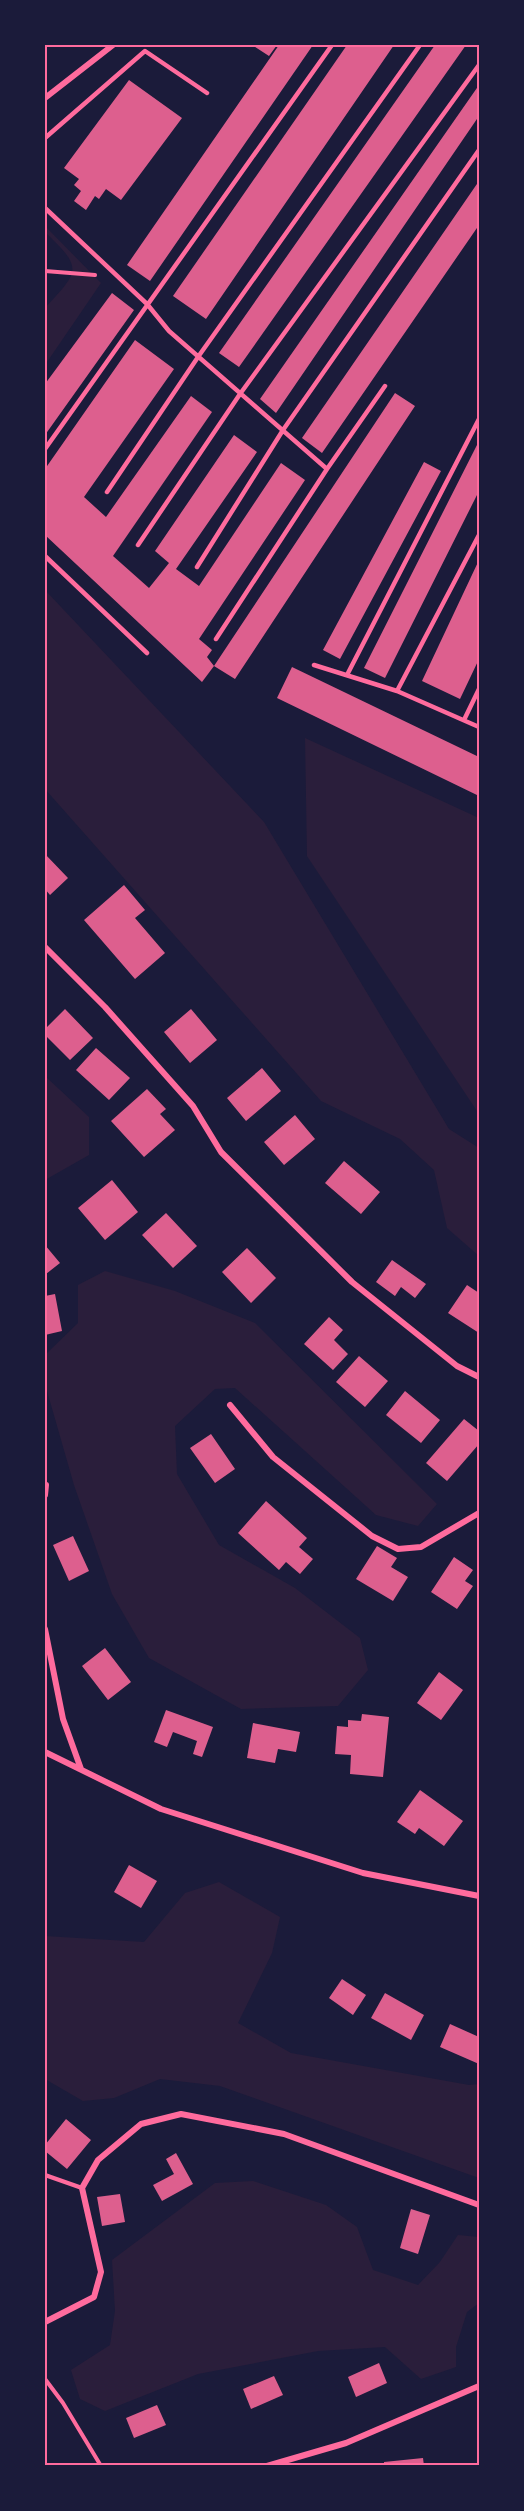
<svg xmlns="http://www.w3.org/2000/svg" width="524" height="2511" font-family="'Source Sans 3',sans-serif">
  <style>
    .green { fill: #2a1e3b }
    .building { fill: #dd5f8e }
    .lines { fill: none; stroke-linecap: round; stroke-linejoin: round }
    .path { stroke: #ff6b9d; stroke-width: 4 }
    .service { stroke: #ff6b9d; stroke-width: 4.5 }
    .minor { stroke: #ff6b9d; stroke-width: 6 }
    .neatline { fill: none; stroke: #ff6b9d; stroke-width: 2 }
  </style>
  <rect width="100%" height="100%" fill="#1b1b3a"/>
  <path class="green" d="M45,226l56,57 -56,82v-57c34,-37 39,-39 0,-76z
    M45,590l219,232 185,307 30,19v108l-32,-28 -13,-58 -34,-31 -79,-38 -276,-312z
    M305,738l174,80v296l-172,-258z
    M45,1076l44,41v38l-44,25z
    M105,1271l70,20 80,32 182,181 -19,22 -42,-11 -141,-127 -20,1 -40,37 2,48 42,71 76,43 65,50 8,32 -30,36 -97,3 -92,-51 -37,-64 -38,-109 -29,-101v-29l33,-32v-38z
    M219,1882l61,35 -8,36 -34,70 53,30 178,32 10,-1v94l-259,-92 -60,-7 -46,19 -31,3 -38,-22v-143l99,6 41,-49z
    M253,2181l73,24 31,22 16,43 45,15 22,-23 18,-27 21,2v66l-12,9 -11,35v20l-35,12 -36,-32 -67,4 -120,23 -93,37 -25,-12 -9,-29 39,-25 5,-34 -3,-51 103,-77z"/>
  <path class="building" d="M252,45h25l-8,11z
    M279,45h34l-163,236 -23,-16z
    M347,45h47l-188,274 -33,-23z
    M435,45h31l-227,322 -20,-14z
    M129,80l53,38 -61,82 -15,-11 -7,10 -4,-3 -9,14 -12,-9 7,-10 -7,-6 5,-6 -15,-11z
    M479,85v31l-203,297 -16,-14z
    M479,181v44l-157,228 -20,-15z
    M112,293l22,17 -89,125v-51z
    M135,340l39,29 -90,128 22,20 85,-121 21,16 -99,144 36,32 20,-25 -14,-12 79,-116 23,17 -81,117 23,17 82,-123 24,17 -106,159 13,11 -5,7 7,9 -12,16 -157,-147v-66z
    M395,393l20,13 -180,273 -21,-13z
    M479,441v50l-94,187 -21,-10z
    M424,462l17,9 -101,188 -17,-9z
    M479,560v99l-19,40 -38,-18z
    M292,667l187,90v39l-202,-98z
    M45,854l23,24 -18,17 -5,-6z
    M124,885l21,25 -10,8 30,35 -30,26 -51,-59z
    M65,1009l28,29 -23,22 -25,-25v-6z
    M191,1009l26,31 -27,23 -26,-31z
    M96,1048l34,30 -21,22 -33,-30z
    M262,1068l19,23 -35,30 -19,-23z
    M147,1089l19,20 -6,5 15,16 -31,27 -33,-36z
    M295,1115l20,24 -31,26 -20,-23z
    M344,1161l36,31 -19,22 -36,-31z
    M112,1180l26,32 -33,28 -27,-32z
    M166,1213l31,33 -24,22 -31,-33z
    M45,1245l15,18 -14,11 -1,-1z
    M247,1248l29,30 -25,25 -29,-31z
    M392,1260l34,24 -11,14 -14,-11 -6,9 -19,-14z
    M467,1285l12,8v40l-31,-20z
    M55,1294l7,37 -17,4v-39z
    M329,1317l14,13 -9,10 14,14 -15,16 -29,-26z
    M359,1356l29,25 -23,26 -29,-25z
    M405,1391l35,29 -19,23 -35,-28z
    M464,1419l15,12v13l-32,37 -21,-18z
    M211,1434l24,35 -20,14 -25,-35z
    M266,1501l41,37 -8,9 14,12 -13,15 -14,-12 -7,8 -41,-37z
    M73,1536l16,35 -20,10 -16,-36z
    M377,1546l20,12 -6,9 17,10 -15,24 -37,-22z
    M454,1557l19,13 -8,11 8,5 -16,23 -26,-17z
    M105,1648l26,34 -23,18 -26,-34z
    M439,1672l24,18 -22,30 -24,-17z
    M166,1710l47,17 -11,30 -9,-3 4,-13 -24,-9 -6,15 -13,-5z
    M362,1714l27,3 -6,60 -33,-3 1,-19 -16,-1 2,-28 11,1v-7l13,1z
    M253,1723l47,9 -4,20 -18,-3 -3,14 -28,-5z
    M420,1790l43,31 -19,25 -25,-18 -4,6 -18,-12z
    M129,1865l28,16 -16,27 -27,-16z
    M342,1979l24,16 -13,20 -24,-17z
    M385,1993l39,22 -13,25 -40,-22z
    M450,2024l29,13v27l-39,-17z
    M66,2119l25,21 -24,29 -22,-18v-6z
    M176,2153l17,31 -31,17 -9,-16 21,-11 -8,-15z
    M120,2194l5,28 -23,4 -5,-29z
    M411,2209l19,6 -12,39 -18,-6z
    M379,2363l8,20 -31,14 -8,-20z
    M274,2376l9,19 -32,14 -8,-20z
    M157,2405l9,20 -32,13 -8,-20z
    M423,2458l1,8h-40v-4z"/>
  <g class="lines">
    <path class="path" d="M45,271l50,4
      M45,2379l18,24 38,63"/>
    <path class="service" d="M45,138l100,-87 62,42
      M45,208l102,96 22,27 158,138 -111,170
      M45,449l287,-404
      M327,469l58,-83
      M107,492l91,-135 222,-312
      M479,535l-82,156 82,36
      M138,545l102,-151 239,-329
      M45,556l102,97
      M197,567l86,-137 196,-280
      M314,665l83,26
      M347,675l132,-256
      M464,720l15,-31
      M45,2175l37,13"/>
    <path class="minor" d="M45,98l68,-53
      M45,947l60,60 88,99 28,46 131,130 105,84 22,11
      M230,1405l43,52 99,79 26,13 23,-2 58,-34
      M45,1495l1,-10
      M45,1629l18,90 18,50
      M45,1752l116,57 202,64 116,23
      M45,2322l49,-25 7,-25 -19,-84 16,-28 43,-36 40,-10 103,20 195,71
      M267,2466l79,-23 133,-57"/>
  </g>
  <rect width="524" height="2511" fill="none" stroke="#1b1b3a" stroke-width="93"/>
  <rect x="46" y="46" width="432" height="2418" class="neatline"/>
</svg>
